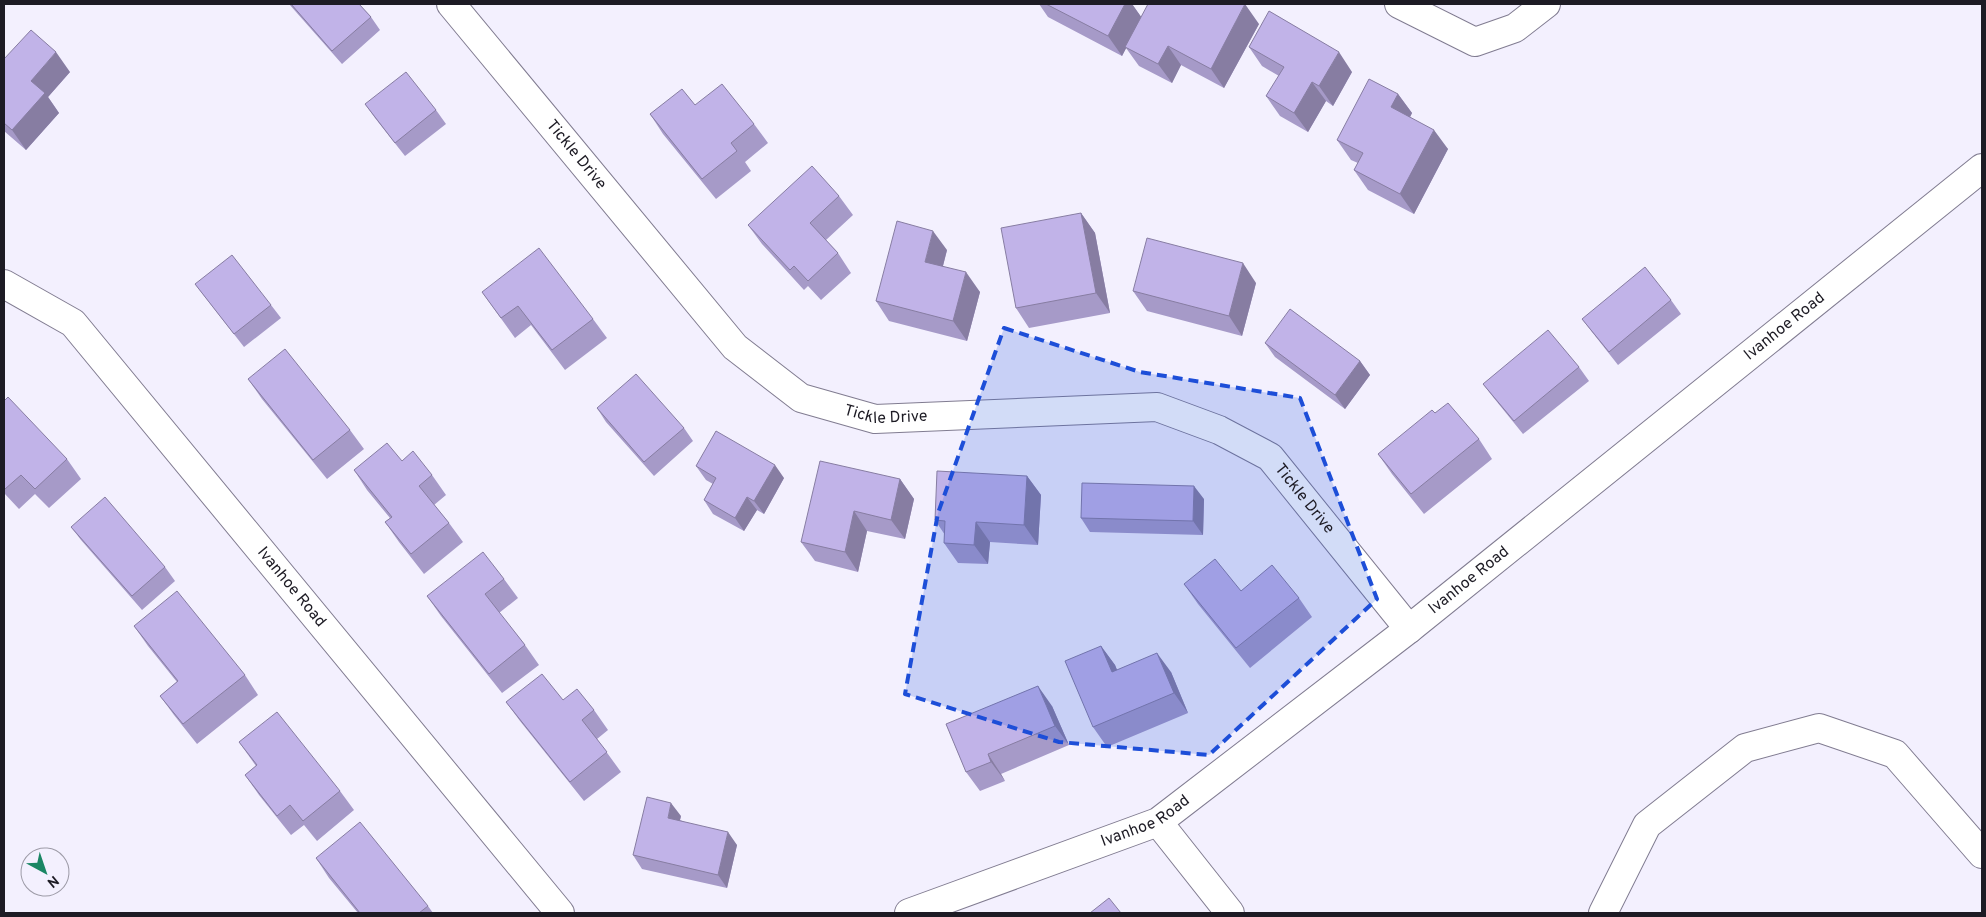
<svg xmlns="http://www.w3.org/2000/svg" width="1986" height="917" font-family="Overpass,sans-serif">
  <style>
    .lines { fill: none; stroke-linecap: round; stroke-linejoin: round }
    .minor-casing { stroke: #817c91; stroke-width: 30 }
    .minor { stroke: #fff; stroke-width: 28 }
    .wall { fill: #a69ac8 }
    .shaded-wall { fill: #877da2 }
    .building { fill: #c1b3e8; stroke: #877da2 }
    .marked { fill: #1d4ed8; fill-opacity: 0.2; stroke: #1d4ed8; stroke-width: 4; stroke-dasharray: 10 6; stroke-linejoin: round }
    .labels { text-anchor: middle; dominant-baseline: central; stroke-width: 4.5; stroke-linejoin: round; paint-order: stroke }
    .street-label { font-size: 16px; fill: #1d1b24; stroke: #f3f0fe }
  </style>
  <rect width="100%" height="100%" fill="#f3f0fe"/>
  <g class="lines">
    <defs>
      <g id="minor">
        <path id="s1" d="M451,4l284,343 66,51 74,21 282,-12 62,23 51,27 139,172"/>
        <path d="M1399,4l76,38 40,-14 31,-24"/>
        <path id="s2" d="M4,284l69,39 487,590"/>
        <path d="M1158,822l72,91"/>
        <path id="s3" d="M909,913l249,-91 251,-193 573,-461"/>
        <path d="M1603,913l44,-88 98,-77 74,-20 76,26 87,100"/>
      </g>
    </defs>
    <use href="#minor" class="minor-casing"/>
    <use href="#minor" class="minor"/>
  </g>
  <path class="wall" d="M289,4h70l12,13 9,13 -38,34z
    M1039,4h93l9,13 118,7 -35,64 -43,-23 -9,18 -33,-17 -13,-18 -4,8 -74,-39z
    M1249,47l103,25 -19,34 -7,-5 -18,31 -28,-16 -14,-20 13,-20 -17,-10z
    M4,59l66,13 -22,25 11,16 -33,37 -22,-19z
    M1398,94l14,19 -2,4 38,32 -34,65 -46,-24 -14,-20 4,-7 -7,-3 -14,-20z
    M365,104l71,6 10,14 -41,32 -30,-38z
    M695,105l59,19 14,19 -23,19 6,9 -35,28 -53,-65 -13,-20z
    M839,196l14,19 -27,25 12,13 13,20 -30,27 -13,-14 -4,4 -42,-46 -14,-19z
    M1081,213l14,20 15,80 -81,15 -13,-20z
    M947,250l-4,16 37,26 -13,49 -78,-20 -13,-20z
    M1256,283l-14,53 -95,-25 -14,-20z
    M195,284l76,21 10,13 -37,29 -39,-50z
    M482,292l111,27 14,19 -42,32 -34,-45 -16,13z
    M1671,300l10,14 -63,51 -26,-33 -10,-13z
    M1265,343l95,18 10,14 -25,34 -70,-52z
    M1579,367l10,14 -66,53 -30,-37 -10,-13z
    M248,379l102,51 14,19 -37,30 -65,-80z
    M4,401l63,58 14,20 -32,29 -14,-14 -16,15 -15,-16z
    M597,408l87,20 9,13 -39,35 -48,-54z
    M1435,413l44,26 13,20 -68,55 -32,-40 -14,-20z
    M402,461l30,14 14,20 -12,10 15,18 14,19 -39,32 -25,-32 -14,-20 5,-4 -23,-28 -13,-20z
    M696,466l88,12 -20,36 -7,-4 -13,21 -31,-17 -9,-14 9,-16 -7,-4z
    M1027,476l14,19 -3,50 -48,-3 -2,22 -30,-1 -14,-20 1,-8 -10,-15z
    M900,479l14,20 -9,40 -38,-8 -9,41 -43,-11 -14,-19z
    M1204,499l-1,36 -113,-3 -9,-14z
    M71,527l94,40 10,14 -33,29 -61,-70z
    M504,579l14,19 -19,15 26,32 14,20 -37,28 -61,-77 -14,-20z
    M1184,584l115,14 13,19 -62,51 -52,-64z
    M134,626l111,49 13,20 -61,49 -23,-29 -14,-19 17,-14 -29,-36z
    M1101,646l14,19 2,5 54,2 17,41 -81,34 -14,-20z
    M563,700l31,10 14,20 -11,9 24,33 -37,29 -64,-80 -14,-19z
    M1052,706l17,39 -68,29 4,7 -25,10 -14,-19 -20,-48z
    M239,742l101,49 14,19 -37,31 -13,-16 -13,10 -32,-40 -14,-20 11,-9z
    M681,816l-1,4 57,25 -10,43 -85,-19 -9,-14z
    M316,858l112,48 5,7h-75l-29,-35z"/>
  <path class="shaded-wall" d="M1125,4h7l10,14 -20,38 -14,-20z
    M1245,4l14,20 -35,64 -13,-19z
    M1168,46l13,19 -9,18 -14,-19z
    M56,52l14,20 -22,25 11,16 -33,37 -14,-20 19,-49z
    M1339,52l13,20 -19,34 -14,-20z
    M1312,82l14,19 -18,31 -14,-19z
    M1398,94l14,19 -7,14 -14,-20z
    M1434,130l14,19 -34,65 -14,-20z
    M1081,213l14,20 15,80 -14,-20z
    M933,231l14,19 -8,31 -14,-19z
    M1243,263l13,20 -14,53 -13,-20z
    M966,272l14,20 -13,49 -14,-20z
    M1360,361l10,14 -25,34 -10,-14z
    M775,465l9,13 -20,36 -10,-13z
    M1027,476l14,19 -3,50 -14,-20z
    M900,479l14,20 -9,40 -14,-19z
    M1194,486l10,13 -1,36 -10,-14z
    M747,497l10,13 -13,21 -9,-13z
    M854,511l13,20 -9,41 -13,-20z
    M976,522l14,20 -2,22 -14,-19z
    M1101,646l14,19 11,27 -14,-20z
    M1157,653l14,19 17,41 -14,-20z
    M1038,686l14,20 17,39 -14,-19z
    M988,754l13,20 4,7 -14,-19z
    M671,803l10,13 -4,15 -9,-13z
    M728,832l9,13 -10,43 -9,-13z"/>
  <path class="building" d="M291,4h68l12,13 -39,34z
    M1046,4h79l-17,32z
    M1148,4h97l-34,65 -43,-23 -10,18 -33,-17z
    M1269,11l70,41 -20,34 -7,-4 -18,31 -28,-17 18,-29 -35,-20z
    M31,30l25,22 -25,29 14,12 -33,37 -8,-7v-64z
    M406,72l30,38 -41,33 -30,-39z
    M1369,79l29,15 -7,13 43,23 -34,64 -46,-24 9,-17 -26,-13z
    M722,84l32,40 -23,19 6,8 -35,28 -52,-65 32,-25 13,16z
    M812,166l27,30 -29,27 28,30 -30,28 -14,-15 -4,4 -42,-45z
    M1081,213l15,80 -80,15 -15,-80z
    M897,221l36,10 -8,31 41,10 -13,49 -77,-20z
    M1147,238l96,25 -14,53 -96,-25z
    M539,248l54,71 -41,31 -34,-44 -17,12 -19,-26z
    M232,255l39,50 -37,29 -39,-50z
    M1645,267l26,33 -62,52 -27,-33z
    M1290,309l70,52 -25,34 -70,-52z
    M1548,330l31,37 -65,54 -31,-37z
    M285,349l65,81 -37,30 -65,-81z
    M636,374l48,54 -40,34 -47,-54z
    M8,397l59,62 -32,30 -14,-14 -16,14 -1,-1v-87z
    M1448,403l31,36 -68,55 -33,-40 54,-44 3,3z
    M716,431l59,34 -21,36 -7,-4 -12,21 -31,-18 12,-22 -20,-12z
    M387,443l15,18 11,-10 19,24 -13,11 30,37 -38,31 -26,-32 7,-5 -38,-47z
    M820,461l80,18 -9,41 -37,-9 -9,41 -44,-10z
    M937,471l90,5 -3,49 -48,-3 -2,23 -30,-2 1,-22 -10,-1z
    M1082,483l112,3 -1,35 -112,-3z
    M105,497l60,70 -33,29 -61,-69z
    M483,552l21,27 -19,15 40,51 -36,29 -62,-78z
    M1215,559l26,32 31,-26 27,33 -63,50 -52,-64z
    M177,591l68,84 -62,49 -23,-28 18,-15 -44,-55z
    M1101,646l11,26 45,-19 17,40 -81,34 -28,-66z
    M542,674l21,26 14,-11 17,21 -12,10 25,32 -37,30 -64,-80z
    M1038,686l17,40 -67,28 3,8 -25,10 -20,-48z
    M277,712l63,79 -37,30 -13,-16 -13,11 -32,-41 12,-10 -18,-23z
    M647,797l24,6 -3,15 60,14 -10,43 -85,-20z
    M360,822l68,84 -9,7h-59l-44,-55z
    M1109,898l12,15h-31z"/>
  <path class="marked" d="M1004,328l136,44 160,26 77,201 -168,156 -150,-13 -154,-48 33,-181z"/>
  <g class="labels">
    <g class="street-label">
      <text stroke="none"><textPath href="#s1" startOffset="196">Tickle Drive</textPath></text>
      <text stroke="none"><textPath href="#s3" startOffset="1064">Ivanhoe Road</textPath></text>
      <text stroke="none"><textPath href="#s1" startOffset="616">Tickle Drive</textPath></text>
      <text stroke="none"><textPath href="#s1" startOffset="1066">Tickle Drive</textPath></text>
      <text stroke="none"><textPath href="#s3" startOffset="659">Ivanhoe Road</textPath></text>
      <text stroke="none"><textPath href="#s2" startOffset="422">Ivanhoe Road</textPath></text>
      <text stroke="none"><textPath href="#s3" startOffset="254">Ivanhoe Road</textPath></text>
    </g>
  </g>
  <rect width="1986" height="917" fill="none" stroke="#1d1b24" stroke-width="10"/>
  <g transform="translate(45 872) rotate(140)"><circle r="24" fill="#f3f0fe" stroke="#9d9ba7"/>
  <path d="M0-4L9 19L0 12L-9 19Z" fill="#1a8664"/>
  <text y="-8" font-size="14" font-weight="bold" text-anchor="middle" fill="#1d1b24">N</text>
  </g>
</svg>
